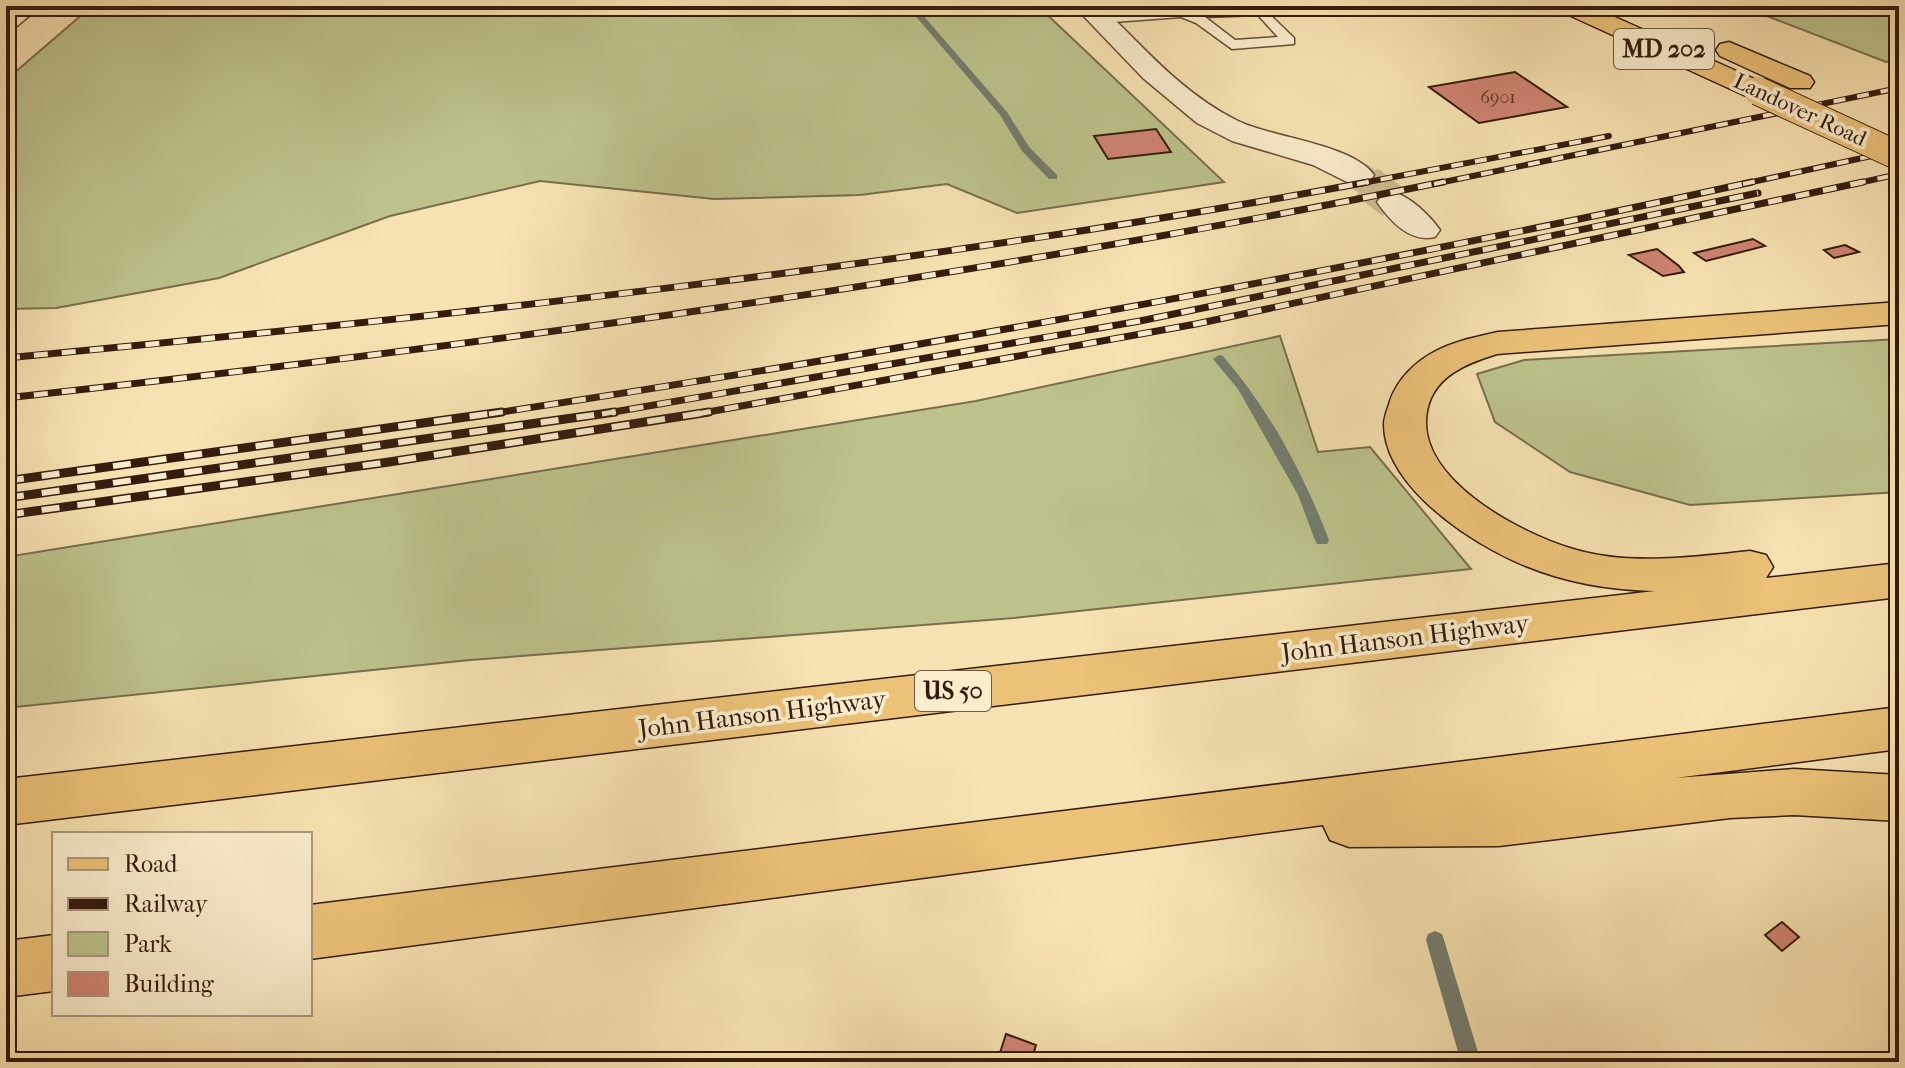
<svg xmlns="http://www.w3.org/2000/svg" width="1905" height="1068" font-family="'IM FELL French Canon',serif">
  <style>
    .green { fill: #bdc38b; stroke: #796f4c; stroke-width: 2 }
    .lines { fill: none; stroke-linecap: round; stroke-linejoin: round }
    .stream { fill: #737d6f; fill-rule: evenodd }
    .building { fill: #cf8473; stroke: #351b0e; stroke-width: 2 }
    .street-tunnel-far1 { stroke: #d0bb90; stroke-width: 28; stroke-dasharray: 28 14; stroke-linecap: butt }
    .street-tunnel { stroke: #d0bb90; stroke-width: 35; stroke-dasharray: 35 18; stroke-linecap: butt }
    .lane-casing { stroke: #664d37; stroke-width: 3 }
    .street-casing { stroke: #664d37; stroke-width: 3 }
    .primary-casing { stroke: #351b0e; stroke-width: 3 }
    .highway-casing { stroke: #351b0e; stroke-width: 3 }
    .lane { fill: #faedcc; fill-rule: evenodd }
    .street { fill: #faedcc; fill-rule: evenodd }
    .primary { fill: #ecc278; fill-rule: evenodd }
    .highway { fill: #ecc278; fill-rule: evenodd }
    .rail-far2-casing { stroke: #351b0e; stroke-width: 6 }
    .rail-far1-casing { stroke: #351b0e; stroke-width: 7 }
    .rail-casing { stroke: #351b0e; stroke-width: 9 }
    .rail-far2 { stroke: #faedcc; stroke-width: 4; stroke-dasharray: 12; stroke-linecap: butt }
    .rail-far1 { stroke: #faedcc; stroke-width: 5; stroke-dasharray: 14; stroke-linecap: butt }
    .rail { stroke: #faedcc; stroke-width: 6; stroke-dasharray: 18; stroke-linecap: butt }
    .primary-bridge-casing { stroke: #351b0e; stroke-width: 30; stroke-linecap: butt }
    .primary-bridge { stroke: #ecc278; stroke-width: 28 }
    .labels { text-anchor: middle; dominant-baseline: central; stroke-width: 7; stroke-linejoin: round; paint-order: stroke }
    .far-number-label { font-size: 18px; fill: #5c3527 }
    .far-street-label { font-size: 22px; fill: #351b0e; stroke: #faedcc }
    .shield { fill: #faedcc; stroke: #705a47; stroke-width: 2 }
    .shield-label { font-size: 24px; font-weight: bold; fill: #351b0e }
    .street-label { font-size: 26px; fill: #351b0e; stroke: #faedcc }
  </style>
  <rect width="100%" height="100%" fill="#f7e3b1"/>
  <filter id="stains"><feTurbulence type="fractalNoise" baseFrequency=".0025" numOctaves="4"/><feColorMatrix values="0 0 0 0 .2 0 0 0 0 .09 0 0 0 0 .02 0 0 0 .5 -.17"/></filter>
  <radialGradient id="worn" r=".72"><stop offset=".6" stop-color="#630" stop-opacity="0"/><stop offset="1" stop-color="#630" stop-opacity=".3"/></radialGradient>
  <path class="green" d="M92,6h946l186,176 -207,31 -70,-29 -87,11 -146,4 -174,-18 -150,35 -171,62 -163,30 -50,1v-229z
    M1741,6h158v53l-13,3z
    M1280,336l38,116 52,-5 101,122 -457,49 -544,42 -464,48v-151l970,-156z
    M1899,339v153l-209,13 -120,-33 -75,-50 -18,-48 47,-14z"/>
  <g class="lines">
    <path class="stream" d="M907,6h8l92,106 22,35 28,28v4h-8l-27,-28 -22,-36z
      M1219,355l4,1c46,53 81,119 106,184l-2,4h-10l-2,-4 -17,-45 -60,-106 -25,-30z
      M1435,931l7,3 2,6 37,122h-20l-35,-122 2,-6z"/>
  </g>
  <path class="building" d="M1515,72l52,35 -88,16 -50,-36z
    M1156,129l15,23 -63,7 -14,-23z
    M1753,239l12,7 -59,15 -12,-8z
    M1845,245l14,7 -25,6 -10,-8z
    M1657,249l22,17 5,6 -21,4 -34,-21z
    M1782,922l17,15 -17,14 -17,-16z
    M1006,1034l30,11 -5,17 -33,-3z
    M711,1055v7h-36v-1z"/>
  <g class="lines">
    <path class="street-tunnel-far1" d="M1358,175l12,9"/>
    <path class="street-tunnel" d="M1367,182l26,20"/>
    <defs>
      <path id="lane" d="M26,6h15l-35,29v-11z
        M1262,7l32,31v6l-62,5 -36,-26 -15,-6 -81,6 -7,-4 7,-4zM1258,15l20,22 -43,3 -30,-23z"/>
      <path id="street" d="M1074,6h27c42,41 83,89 137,115 35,17 114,23 136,54l-5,7h-22l-34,-17 -81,-24 -35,-18 -54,-45z
        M1393,192c18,5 36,23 47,38l-5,7c-25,6 -45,-16 -58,-35l5,-7z"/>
      <path id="primary" d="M1556,6h34l178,79 4,6 -4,6h-20l-188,-86z
        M1729,42l81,34 4,6 -4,6h-20l-70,-32 -4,-6 4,-6z"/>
      <path id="highway" d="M1899,302v22l-402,30c-29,9 -61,21 -69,53 -18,69 91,126 145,142 56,17 120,8 177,2l16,4 7,12 -7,11 133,-15v34l-1893,228v-46l1649,-188c-56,-1 -109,-12 -159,-39 -43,-23 -112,-72 -112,-128 0,-7 4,-16 6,-23 7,-21 25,-39 44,-49 20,-11 42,-15 64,-20z
        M1899,707v42l-224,29 119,-9 105,6v46l-105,-6 -64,3 -231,28 -150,1 -19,-7 -7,-15 -1013,134v-54z
        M54,935v56l-48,6v-56z"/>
    </defs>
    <use href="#lane" class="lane-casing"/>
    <use href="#street" class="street-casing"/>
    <use href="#primary" class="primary-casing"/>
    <use href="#highway" class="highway-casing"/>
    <use href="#lane" class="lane"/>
    <use href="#street" class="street"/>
    <use href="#primary" class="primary"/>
    <use href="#highway" class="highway"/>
    <defs>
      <path id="rail-far2" d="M1357,184l252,-48
        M1434,184l465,-96
        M1743,184l156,-34
        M1854,184l45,-10"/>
      <path id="rail-far1" d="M6,358c456,-43 911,-92 1362,-176
        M6,398c484,-53 960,-119 1437,-216
        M489,414c424,-65 845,-140 1263,-232
        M602,414l538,-93 618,-128
        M697,414l499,-90 667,-142"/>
      <path id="rail" d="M6,481l496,-69
        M6,498l609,-86
        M6,515l383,-53 320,-50"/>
    </defs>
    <use href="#rail-far2" class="rail-far2-casing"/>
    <use href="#rail-far1" class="rail-far1-casing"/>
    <use href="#rail" class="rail-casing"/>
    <use href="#rail-far2" class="rail-far2"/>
    <use href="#rail-far1" class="rail-far1"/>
    <use href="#rail" class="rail"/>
    <defs>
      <path id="primary-bridge" d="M1758,91l141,65"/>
    </defs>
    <use href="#primary-bridge" class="primary-bridge-casing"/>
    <use href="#primary-bridge" class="primary-bridge"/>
  </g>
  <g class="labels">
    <g class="far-number-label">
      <text x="1498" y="97">6901</text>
    </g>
    <g class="far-street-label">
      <text transform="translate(1800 110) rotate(25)">Landover Road</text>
    </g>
    <g class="shield">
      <rect x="1614" y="29" width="100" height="40" rx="6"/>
      <rect x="915" y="671" width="76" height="40" rx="6"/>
    </g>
    <g class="shield-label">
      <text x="1664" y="49">MD 202</text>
      <text x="953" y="691">US 50</text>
    </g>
    <g class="street-label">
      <text transform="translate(1405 638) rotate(-7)">John Hanson Highway</text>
      <text transform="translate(762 714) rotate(-7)">John Hanson Highway</text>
    </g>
  </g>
  <rect width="1905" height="1068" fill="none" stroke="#f7e3b1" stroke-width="32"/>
  <rect x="8" y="8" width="1889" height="1052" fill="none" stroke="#351b0e" stroke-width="4"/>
  <rect x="16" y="16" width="1873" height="1036" fill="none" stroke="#351b0e" stroke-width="2"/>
  <rect x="52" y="832" width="260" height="184" fill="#faedcc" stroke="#ab9980" stroke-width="2"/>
  <rect x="68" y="858" width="40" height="12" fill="#ecc278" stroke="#ab9980" stroke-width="2"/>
  <text x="124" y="872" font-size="24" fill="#351b0e">Road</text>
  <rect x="68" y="898" width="40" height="12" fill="#351b0e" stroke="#ab9980" stroke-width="2"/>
  <text x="124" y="912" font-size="24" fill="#351b0e">Railway</text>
  <rect x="68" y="932" width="40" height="24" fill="#bdc38b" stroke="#ab9980" stroke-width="2"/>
  <text x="124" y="952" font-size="24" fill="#351b0e">Park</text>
  <rect x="68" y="972" width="40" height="24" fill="#cf8473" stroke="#ab9980" stroke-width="2"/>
  <text x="124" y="992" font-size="24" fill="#351b0e">Building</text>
  <rect width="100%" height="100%" filter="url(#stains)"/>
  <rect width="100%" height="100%" fill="url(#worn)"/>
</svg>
